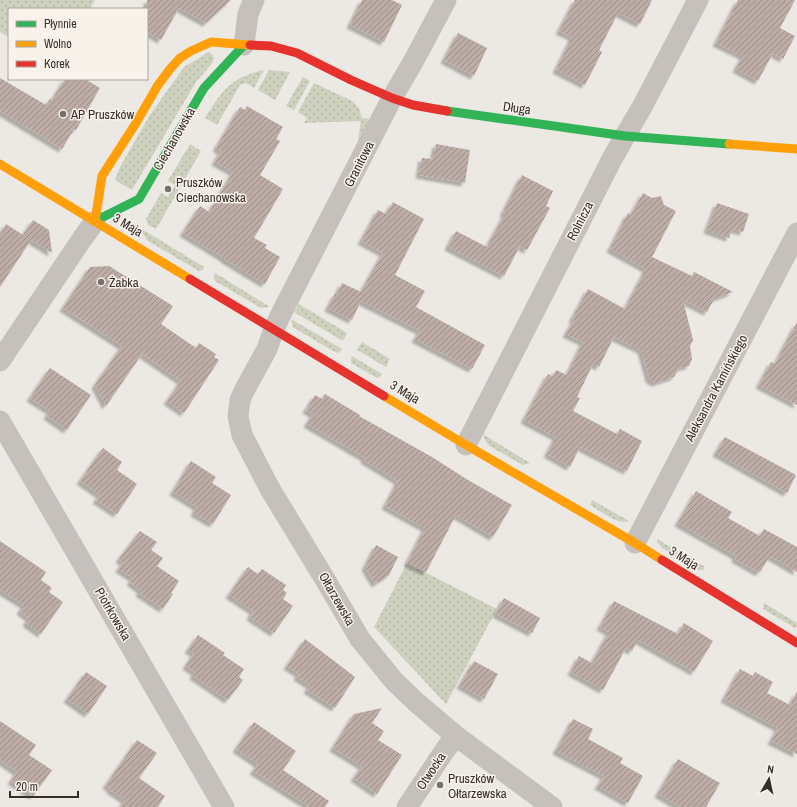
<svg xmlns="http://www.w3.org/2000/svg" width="797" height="807" font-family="'Archivo Narrow',sans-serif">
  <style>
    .grass { fill: url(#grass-dots) }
    .building { fill: url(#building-hatch); filter: url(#shadow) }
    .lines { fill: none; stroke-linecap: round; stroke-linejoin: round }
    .street { stroke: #c5c0bc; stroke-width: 21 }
    .fast { stroke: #30b455; stroke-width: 9 }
    .slow { stroke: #ff9f0a; stroke-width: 9 }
    .jam { stroke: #e5322d; stroke-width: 9 }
    .poi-dot { fill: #766f6b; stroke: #f8f2eb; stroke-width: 1.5 }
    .labels { text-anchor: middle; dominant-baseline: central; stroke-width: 3; stroke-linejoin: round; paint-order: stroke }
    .street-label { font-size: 13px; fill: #362e2a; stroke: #f8f2eb }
    .poi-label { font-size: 13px; fill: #362e2a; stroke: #f8f2eb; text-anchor: start }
  </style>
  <defs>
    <pattern id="grass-dots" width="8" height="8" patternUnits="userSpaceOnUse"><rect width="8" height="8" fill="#cdd1be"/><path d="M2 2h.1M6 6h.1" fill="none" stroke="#b1b4a3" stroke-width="1.8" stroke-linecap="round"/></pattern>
    <pattern id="building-hatch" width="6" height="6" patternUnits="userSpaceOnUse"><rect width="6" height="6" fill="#beada6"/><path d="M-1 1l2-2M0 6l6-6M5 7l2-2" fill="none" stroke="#9b8d87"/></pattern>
    <filter id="shadow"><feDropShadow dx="-3.5" dy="3.5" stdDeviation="1" flood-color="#0004"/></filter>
  </defs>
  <rect width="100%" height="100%" fill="#ece8e3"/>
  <path class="grass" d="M0,0h95l-5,9h-81v28l-9,-5z
    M209,52c4,3 6,5 4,10l-17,20 -64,108 -17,-10 5,-13 30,-52 34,-48z
    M264,70l-10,18 -8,-5 -6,2 -23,40 -12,-7c18,-28 25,-40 59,-48z
    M269,70l21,2 -15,28 -17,-10z
    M303,77l7,4 -16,29 -8,-4z
    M314,83l38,18 7,7 3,10 7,1 -1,6 -7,17 -3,-2 3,-19 -57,2 3,-5 -9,-6z
    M190,144l11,7 -45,78 -8,-4 -2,-6 1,-2 14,-24 7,4 7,-12 -7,-4z
    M142,229l62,38 -1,3 -4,1 -51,-30 -5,-7z
    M215,273l55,34 -9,1 -46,-27 -1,-5z
    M299,304l48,29 -4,8 -49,-29z
    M291,319l51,30 -3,4 -6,-2 -37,-22 -3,-2z
    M362,342l28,17 -4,8 -29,-17z
    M352,356l30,18 -1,2 -4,2 -26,-15v-4z
    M483,434l47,29 -7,2 -35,-20 -4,-7z
    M592,500l37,21c-13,4 -28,-10 -39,-16z
    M657,539l48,28 -2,3h-4l-37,-22 -5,-6z
    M407,563l90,46 -51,95 -72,-77z
    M764,603l33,20v4l-2,1 -32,-19z"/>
  <path class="building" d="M147,0h84l-25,23 -27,-15 -18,32 -14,-8z
    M362,0h30l10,5 -18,37 -34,-17z
    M575,0h77l-12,24 -22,-11 -19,37 3,2 -17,33 -29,-15 16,-33 -13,-6z
    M738,0h57l-15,28 15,8 -12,23 -10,-6 -15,28 -22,-12 7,-13 -27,-13z
    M458,33l29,15 -13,28 -30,-16z
    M0,78l46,27 4,-6 2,1 13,-21h20l15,9 -24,42 -2,-1 -12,20 -62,-38z
    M247,106l36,21 -7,12 4,2 -20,34 23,14 -29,49 13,7 -2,3 15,9 -15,27 -41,-25v-1l-41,-25 17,-27 9,6 24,-40 -18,-10 6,-11 -5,-3 24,-41 5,3z
    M436,144l34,6 -5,33 -46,-8 3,-17 11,1z
    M522,175l31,16 -7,15 4,2 -23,42 -7,-4 -16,30 -56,-29 8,-16 31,16 18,-33 -2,-1z
    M643,193l9,5 9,-2 3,9 12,6 -24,46 40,19 2,-4 39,20 -19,7 -7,13 -24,-12 10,40 -3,6 2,13 -3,7 -10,2 -5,9 -19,6 -6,-4 -2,-8 -6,-21 -27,-13 -15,30 -6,-3 -16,33 3,1 -7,13 44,23 3,-5 22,12 -15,30 -47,-24 -10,20 -23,-13 9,-17 -32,-17 24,-46 5,3 3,-7 11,5 16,-33 -17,-8 8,-14 -2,-1 16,-30 37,20 21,-40 -36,-20 18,-36 3,2z
    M393,202l31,17 -29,56 30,16 -9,16 69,38 -13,24 -57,-30 5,-8 -59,-30 -9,19 -24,-12 7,-14h2l5,-11 19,9 22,-39 -22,-12 17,-31 8,4z
    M717,203l32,11 -6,18 -11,-3 -3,9 -22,-8z
    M33,220l16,10 3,23 -21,-13 -31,47v-53l6,-10 17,11z
    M109,266l64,40 -12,18 35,24 3,-5 17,11 -2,3 5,3 -35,53 -17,-12 14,-20 -39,-27 -36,52 -11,-21 27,-39 -59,-38 27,-41z
    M797,322v83l-38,-20 12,-23 4,2z
    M50,368l41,27 -24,35 -20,-14 3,-5 -20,-13z
    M325,394l35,21 -1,1 73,41 36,23 44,25 -19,32 -37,-22 -30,57 -19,-9 18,-35 -40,-22 13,-25 -34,-21 1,-2 -58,-34 6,-10 -7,-4 9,-15 7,4z
    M725,437l71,38 -9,18 -71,-40z
    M103,448l19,14 -5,8 20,14 -20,30 -21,-14 4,-5 -20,-14z
    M191,461l25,16 -4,6 19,12 -18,29 -19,-11 3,-6 -24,-15z
    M696,491l36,21 -4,6 32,18 4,-7 33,18v25l-27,-16 -10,16h-2l-23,-13 1,-3 -58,-33z
    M140,531l17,11 -6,8 12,8 -6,8 22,15 -8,12 2,1 -10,15 -24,-16 2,-3 -11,-8 3,-4 -14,-9 4,-7 -4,-3z
    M0,541l46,31 -5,8 11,8 -3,4 14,10 -22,32 -15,-11 3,-5 -9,-7 4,-6 -24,-15z
    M376,545l22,12 -9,18 -14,9 -10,-17z
    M248,567l10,7 4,-5 24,16 -3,5 4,3 -4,6 10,7 -19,27 -24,-16 3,-6 -24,-16z
    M504,598l36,20 -8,15 -36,-19z
    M614,601l64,33 6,-11 29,18 -19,31 -56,-32 -6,11 -6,-3 -23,42 -32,-18 8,-16 13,7 17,-31 -9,-5z
    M198,635l27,18 -2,2 21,14 -5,8 4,3 -15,20 -35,-24 2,-4 -9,-6 8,-13 -6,-3z
    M305,639l24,18 26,20 -20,31 -28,-18 3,-5 -13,-8 2,-3 -12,-8z
    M474,661l24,13 -14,25 -24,-14z
    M740,669l13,7 2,-4 18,10 -6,11 23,12 7,-14v63l-26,-13 7,-13 -54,-29z
    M86,672l21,14 -19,28 -21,-15z
    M382,708l-10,15 12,8 -6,9 24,15 -25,39 -23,-16 8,-12 -29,-18 21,-34z
    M573,719l20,10 -5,10 35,19 -3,5 23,13 -15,27 -30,-17 6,-10 -48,-25z
    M0,721l36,24 -7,10 23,15 -19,26 -22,-15 6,-9 -17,-12z
    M254,722l42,29 -13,19 46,31 -4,6h-15l-57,-36 5,-7 -22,-15z
    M137,740l20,13 -18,25 26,18 -7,11h-38l5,-7 -15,-10 1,-1 -5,-4z
    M678,759l42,24 -14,24h-26l-22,-13z"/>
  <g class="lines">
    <path class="street" d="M446,0l-33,62 -21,36 -109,212 -9,19 -7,20 -23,42 -4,9 -2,16 4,19 28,54 56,92 34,58 34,42 22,21 40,34 96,71
      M244,45l4,-31 6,-14
      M0,361l82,-122 13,-18
      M0,421l224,386
      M466,445l146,-286 13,-23 17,-29 56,-107
      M635,543l162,-310
      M407,807l38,-57 11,-14"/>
    <path class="fast" d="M447,111l178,25 104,8
      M95,221l44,-22 65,-111 40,-43"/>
    <path class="slow" d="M729,144l68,5
      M0,164l190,115
      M95,221l7,-45 34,-53 22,-38 12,-16 10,-11 11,-7 20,-9 39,3
      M384,396l82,49 169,98 27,17"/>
    <path class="jam" d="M250,45l21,1 26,7 54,27 41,18 21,7 34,6
      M190,279l194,117
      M662,560l135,83"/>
  </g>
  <g class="poi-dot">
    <circle cx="63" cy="114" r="4"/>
    <circle cx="168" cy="189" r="4"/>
    <circle cx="101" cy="282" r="4"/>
    <circle cx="440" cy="785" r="4"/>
  </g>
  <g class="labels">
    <g class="street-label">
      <text transform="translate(517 108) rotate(8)">Długa</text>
      <text transform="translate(174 139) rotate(-60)">Ciechanowska</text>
      <text transform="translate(359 164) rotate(-63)">Granitowa</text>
      <text transform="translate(580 221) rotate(-63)">Rolnicza</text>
      <text transform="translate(128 225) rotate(31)">3 Maja</text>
      <text transform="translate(716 388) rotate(-62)">Aleksandra Kamińskiego</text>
      <text transform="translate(405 392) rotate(31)">3 Maja</text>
      <text transform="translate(684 558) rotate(32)">3 Maja</text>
      <text transform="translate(337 599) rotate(60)">Ołtarzewska</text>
      <text transform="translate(113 614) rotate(60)">Piotrkowska</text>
      <text transform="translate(431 771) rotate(-56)">Otwocka</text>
    </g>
    <g class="poi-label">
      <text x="71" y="114">AP Pruszków</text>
      <text x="176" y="182">Pruszków<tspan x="176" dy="15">Ciechanowska</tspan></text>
      <text x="109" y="282">Żabka</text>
      <text x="448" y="778">Pruszków<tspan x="448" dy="15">Ołtarzewska</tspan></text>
    </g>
  </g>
  <rect x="8" y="8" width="140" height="72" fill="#f8f2eb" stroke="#aaa49e"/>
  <rect x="16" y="21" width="20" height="6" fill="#30b455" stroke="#aaa49e"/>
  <text x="44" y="28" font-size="12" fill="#362e2a">Płynnie</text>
  <rect x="16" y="41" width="20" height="6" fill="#ff9f0a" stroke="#aaa49e"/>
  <text x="44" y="48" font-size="12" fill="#362e2a">Wolno</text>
  <rect x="16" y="61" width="20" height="6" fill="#e5322d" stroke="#aaa49e"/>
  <text x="44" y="68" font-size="12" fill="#362e2a">Korek</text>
  <g transform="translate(769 779) rotate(9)" stroke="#f8f2eb" stroke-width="3" paint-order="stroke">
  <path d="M0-3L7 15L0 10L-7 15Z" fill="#362e2a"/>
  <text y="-6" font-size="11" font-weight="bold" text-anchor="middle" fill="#362e2a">N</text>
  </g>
  <path d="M10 791v6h68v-6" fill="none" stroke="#362e2a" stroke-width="2"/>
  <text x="16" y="791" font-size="12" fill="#362e2a" stroke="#f8f2eb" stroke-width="3" paint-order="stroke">20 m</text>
</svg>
